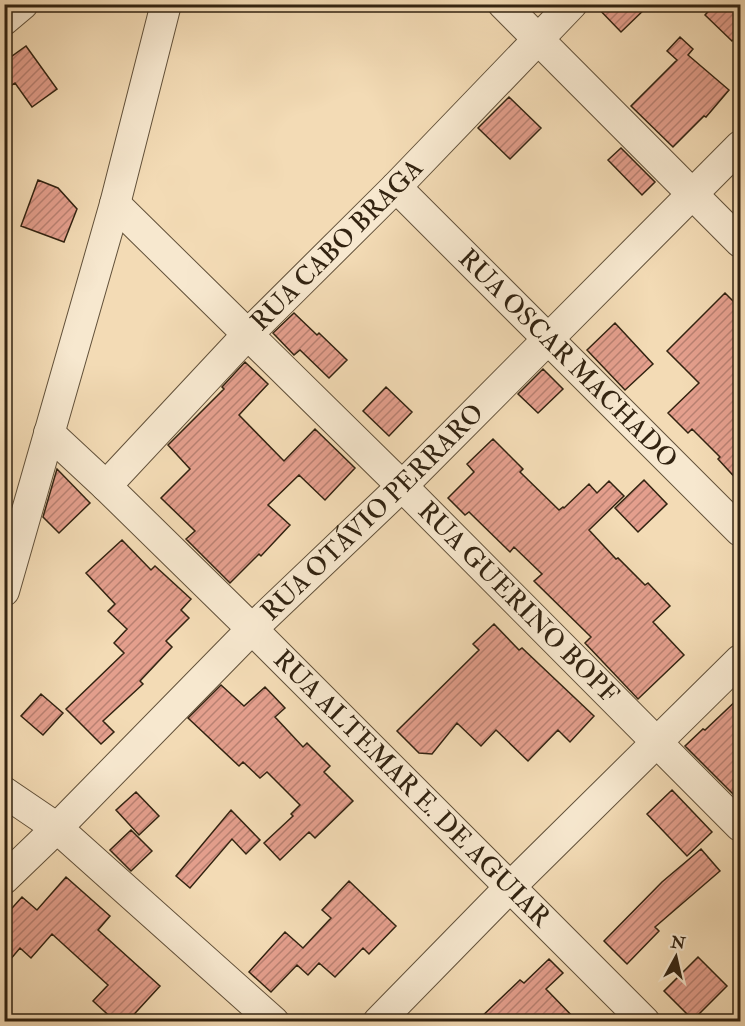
<svg xmlns="http://www.w3.org/2000/svg" width="745" height="1026" font-family="'IM FELL Double Pica',serif">
  <style>
    .building { fill: url(#building-hatch); stroke: #322311; stroke-width: 1.5 }
    .lines { fill: none; stroke-linecap: round; stroke-linejoin: round }
    .minor-casing { stroke: #62513a; stroke-width: 32 }
    .minor { stroke: #f7e8cf; stroke-width: 30 }
    .labels { text-anchor: middle; dominant-baseline: central; stroke-width: 5; stroke-linejoin: round; paint-order: stroke }
    .street-label { font-size: 26px; fill: #322311; stroke: #f7e8cf }
  </style>
  <defs>
    <pattern id="building-hatch" width="6" height="6" patternUnits="userSpaceOnUse" patternTransform="scale(1.5)"><rect width="6" height="6" fill="#e49f8d"/><path d="M-1 1l2-2M0 6l6-6M5 7l2-2" fill="none" stroke="#b98172"/></pattern>
  </defs>
  <rect width="100%" height="100%" fill="#f3dbb5"/>
  <filter id="stains"><feTurbulence type="fractalNoise" baseFrequency=".00333" numOctaves="4"/><feColorMatrix values="0 0 0 0 .2 0 0 0 0 .09 0 0 0 0 .02 0 0 0 .5 -.17"/></filter>
  <radialGradient id="worn" r=".72"><stop offset=".6" stop-color="#630" stop-opacity="0"/><stop offset="1" stop-color="#630" stop-opacity=".3"/></radialGradient>
  <path class="building" d="M594,4h56l-29,28z
    M715,4h26v28l-9,9 -27,-26z
    M680,37l13,12 -5,6 41,35 -23,27 -2,-1 -31,31 -42,-41 46,-46 -10,-9z
    M26,46l31,43 -25,18 -17,-24 -11,7v-28z
    M509,97l32,31 -31,31 -32,-31z
    M621,148l34,34 -13,13 -34,-35z
    M38,180l20,8 19,21 -13,33 -43,-16z
    M725,293l16,16v175l-23,-25 2,-2 -28,-28 -4,4 -20,-20 31,-30 -32,-32z
    M294,313l23,22 2,-2 28,27 -18,18 -29,-28 -6,5 -21,-22z
    M615,323l38,41 -28,26 -38,-40z
    M245,362l23,22 -29,31 45,46 31,-32 40,39 -30,32 -26,-25 -31,30 22,20 -29,31 -2,-2 -29,29 -44,-44 9,-8 -34,-33 29,-29 -22,-24 56,-56 -2,-2z
    M543,369l20,20 -25,24 -20,-19z
    M386,387l26,25 -23,24 -26,-25z
    M493,439l30,30 -3,3 39,38 4,-3 1,1 25,-24 8,9 12,-12 15,15 -35,34 27,29 2,-1 27,27 3,-2 22,23 -17,16 31,33 -46,44 -53,-56 6,-6 -57,-56 8,-7 -28,-27 -4,5 -41,-40 -4,3 -17,-17 26,-26 -7,-8z
    M57,469l33,34 -31,30 -16,-16z
    M644,480l23,24 -29,28 -23,-24z
    M122,540l29,30 4,-4 36,33 -10,11 8,8 -23,23 6,6 -32,34 3,3 -40,37 11,11 -13,12 -35,-35 58,-56 -10,-10 13,-14 -19,-18 7,-7 -29,-31z
    M494,624l25,26 3,-2 72,68 -24,26 -12,-12 -30,31 -32,-31 -15,16 -24,-23 -25,31 -13,-1 -22,-22 82,-81 -6,-6z
    M221,685l23,21 21,-19 20,21 -10,9 28,30 4,-4 23,23 -6,6 29,29 -38,37 -6,-6 -29,28 -16,-17 29,-27 -2,-2 9,-9 -33,-33 -7,6 -17,-16 -4,4 -51,-48z
    M41,694l22,19 -20,22 -22,-19z
    M741,696v106l-56,-56 18,-17 2,1z
    M672,790l40,42 -25,24 -40,-42z
    M136,792l23,24 -20,19 -23,-25z
    M231,810l29,30 -14,14 -14,-15 -42,49 -14,-12z
    M131,830l21,21 -21,20 -21,-21z
    M701,849l19,22 -65,56 4,4 -32,33 -23,-23 58,-59z
    M66,877l44,39 -12,14 62,56 -33,36h-11l-23,-21 15,-16 -56,-51 -21,24 -11,-10 -16,19v-50l18,-20 15,13z
    M349,881l47,45 -27,28 -6,-6 -28,29 -16,-14 -11,12 -11,-10 -26,27 -22,-20 36,-40 18,16 28,-30 -9,-8z
    M698,957l29,29 -34,34 -29,-29z
    M549,959l14,14 -17,16 32,33h-102l44,-42 4,3z"/>
  <g class="lines">
    <defs>
      <g id="minor">
        <path d="M503,4l237,238"/>
        <path d="M4,20l19,-16"/>
        <path id="s1" d="M396,187l344,344"/>
        <path id="s2" d="M115,204l287,282 338,340"/>
        <path id="s3" d="M49,433l57,53 146,143 393,393"/>
        <path id="s4" d="M106,486l142,-152 148,-147 176,-183"/>
        <path d="M4,591l111,-387 51,-200"/>
        <path d="M4,792l53,36 217,194"/>
        <path id="s5" d="M4,879l53,-51 195,-199 150,-143 338,-340"/>
        <path d="M378,1022l132,-135 230,-227"/>
      </g>
    </defs>
    <use href="#minor" class="minor-casing"/>
    <use href="#minor" class="minor"/>
  </g>
  <g class="labels">
    <g class="street-label">
      <text stroke="none"><textPath href="#s4" startOffset="334">RUA CABO BRAGA</textPath></text>
      <text stroke="none"><textPath href="#s1" startOffset="243">RUA OSCAR MACHADO</textPath></text>
      <text stroke="none"><textPath href="#s5" startOffset="520">RUA OTÁVIO PERRARO</textPath></text>
      <text stroke="none"><textPath href="#s2" startOffset="567">RUA GUERINO BOPF</textPath></text>
      <text stroke="none"><textPath href="#s3" startOffset="508">RUA ALTEMAR E. DE AGUIAR</textPath></text>
    </g>
  </g>
  <rect width="745" height="1026" fill="none" stroke="#f3dbb5" stroke-width="24"/>
  <rect x="6" y="6" width="733" height="1014" fill="none" stroke="#322311" stroke-width="3"/>
  <rect x="12" y="12" width="721" height="1002" fill="none" stroke="#322311" stroke-width="1.5"/>
  <g transform="translate(676 957) rotate(8)" stroke="#f7e8cf" stroke-width="4.5" paint-order="stroke">
  <path d="M0-4.5L10 22L0 15L-10 22Z" fill="#322311"/>
  <text y="-9" font-size="16" font-weight="bold" text-anchor="middle" fill="#322311">N</text>
  </g>
  <rect width="100%" height="100%" filter="url(#stains)"/>
  <rect width="100%" height="100%" fill="url(#worn)"/>
</svg>
